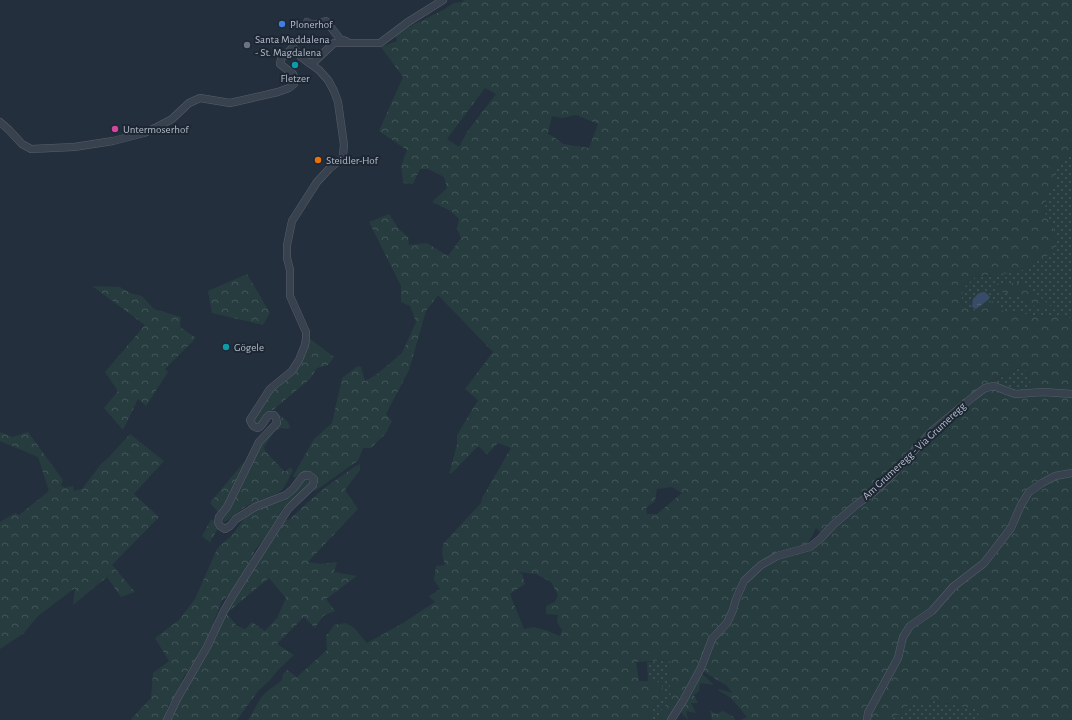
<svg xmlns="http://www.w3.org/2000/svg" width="1072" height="720" font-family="'Alegreya Sans',sans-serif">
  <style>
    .grass { fill: url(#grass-dots) }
    .forest { fill: url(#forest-crowns); fill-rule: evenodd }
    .water { fill: url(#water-ripples) }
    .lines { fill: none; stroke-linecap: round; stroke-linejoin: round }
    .minor-casing { stroke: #565f6c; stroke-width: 8 }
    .minor { stroke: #38414e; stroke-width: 7 }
    .shop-dot { fill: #3f7fe0; stroke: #1d2633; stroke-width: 1.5 }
    .worship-dot { fill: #6b7280; stroke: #1d2633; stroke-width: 1.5 }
    .culture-dot { fill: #0f9aa8; stroke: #1d2633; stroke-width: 1.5 }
    .hotel-dot { fill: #d1479c; stroke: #1d2633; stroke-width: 1.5 }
    .food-dot { fill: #e8710a; stroke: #1d2633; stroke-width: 1.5 }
    .labels { text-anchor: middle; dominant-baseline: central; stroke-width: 4; stroke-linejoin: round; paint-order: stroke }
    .poi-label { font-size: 11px; fill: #b4bcc9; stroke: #1d2633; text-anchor: start }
    .street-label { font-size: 11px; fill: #b4bcc9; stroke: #1d2633 }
  </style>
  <defs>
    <pattern id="grass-dots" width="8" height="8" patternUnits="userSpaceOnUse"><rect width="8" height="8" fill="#263c3f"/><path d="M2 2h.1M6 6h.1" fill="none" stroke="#435659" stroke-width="1.8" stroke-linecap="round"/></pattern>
    <pattern id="forest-crowns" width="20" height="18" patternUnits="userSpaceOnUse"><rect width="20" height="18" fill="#263c3f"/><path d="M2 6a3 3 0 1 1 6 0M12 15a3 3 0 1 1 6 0" fill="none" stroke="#435659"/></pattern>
    <pattern id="water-ripples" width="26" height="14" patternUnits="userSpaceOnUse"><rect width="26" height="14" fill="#394c67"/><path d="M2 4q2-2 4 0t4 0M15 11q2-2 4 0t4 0" fill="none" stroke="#53647b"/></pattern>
  </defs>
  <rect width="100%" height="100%" fill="#242f3e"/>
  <path class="grass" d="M1072,155v163l-32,-2 -37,-5h-28l-14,-7 2,-16 12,-11 15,-1 63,-50 -9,-14 3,-17 9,-10v-19z
    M1024,366l10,24 -19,2 -25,-9z
    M671,660l-2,13 2,24 -12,17 2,6h-12l3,-10 11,-14 -7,-15h-8l-1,-19z
    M934,701l41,8 8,11h-92l17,-14z"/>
  <path class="forest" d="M464,0h608v155l-16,11v19l-9,10 -3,17 9,14 4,24 -38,22 -44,5 -12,11 -2,16 14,7 17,-10 11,10 37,5 32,2v74l-38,-2 -10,-24 -39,19 -95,90 -68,59 -6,-6 -9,17 -31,10 -33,24 -12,31 -51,91 -12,19h-7l-2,-6 12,-17 -2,-24 1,-13 -34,2 3,19h17l6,3 1,12 -11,14 -3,10h-401c5,-7 8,-15 13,-22 6,-9 15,-12 21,-18l1,-6 4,-4 10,7 30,-27 -1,-15 2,-1 6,-9 12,-2 8,5 13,15 36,-20 32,-21 -6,-6 11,-7 -6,-9 2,-14 9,-1 -3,-11 1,-10 38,-41 1,-5 29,-50 -13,-5 -11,11 -9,-8 -25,26 -4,2 8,-29v-10l21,-35 -13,-11 28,-37 -55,-57 -12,16 -17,59 -23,44 6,7 -6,12 -15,15h-8l-5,13 -5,3 -38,27 -1,-1 4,-5c-1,-13 -13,-17 -23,-7l-2,-2 21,-37 18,-16 10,-45 16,-12 3,1 4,14 11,-6 26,-22 14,-31 -6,-16 -9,-4v-16l-32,-64 20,-8 10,15 9,8 1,8 18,-2 21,13 13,-18 -4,-10 2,-9 -8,-8 -19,-9 15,-14 -3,-11 -16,-8h-8l-7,15 -10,-1 -2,-17 6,-16 -28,-19 24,-54 -22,-30 16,-6 -2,-7 48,-24 11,-7 8,-1zM485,88l11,6 -29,38 -8,15 -12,-8zM576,115l22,9 -9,24 -26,-4 -9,-7 -6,-3 1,-6 3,-12 10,2zM672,487l10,6 -25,21h-10l-1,-6 9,-7 2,-12zM518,572l18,2 15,8 7,13 -3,7 -9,4v8l12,1 -1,7 5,8 -2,6 -12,-5 -14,-4 -10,2 -14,-35 15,-10 -3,-10z
    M247,274l23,39 -7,12 -51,-12 -4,-22z
    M1021,283l19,14 15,13 -24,-4 -5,-6 -7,-4 -18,-4 -8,-8z
    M92,286l28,1 10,6 12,3 12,13 27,8 -1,10 16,11 -31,31 3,3 -22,34 -8,-7 -15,31 -19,-22 14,-17 -13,-19 40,-47z
    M309,338l25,19 -6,8 -11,3 -7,11 -37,31c-7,2 -10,4 -13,12l-4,2 -2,-3 1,-4 20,-30 2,2 4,-3 -3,-1 8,-5z
    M994,389l48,6 30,2v73l-19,3 -13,7 -12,10 -19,37 -26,33 -53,48 -13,9 -9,7 -12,34 -32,62h-123l6,-3 -16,-19 -13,-8 1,-1 13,4 -5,-7 -24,-15 11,-31 25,-41 7,-17 17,-15 15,-8 33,-10 12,-8 12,-14 42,-33 58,-62 49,-39z
    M277,413l11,9 2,5 -2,2 -7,-1 -7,4 -10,15 1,4 20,21 5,-5 3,3 -7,14 -4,6 -4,3 -32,13 -18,14 -4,2 -2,-4 30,-53 9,-21 18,-20 2,-5 -5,-5z
    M0,432l12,5 16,-5 35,48 -2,5 4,3 8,-2 1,5 8,-2 19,-25 7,-6 22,-24 34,27 -30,33 25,23 -47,48 23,27 -14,5 -14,-20 -34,28 2,-17 -37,28 -14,17 -24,16v-127l15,-9 4,2 30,-24 -11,-34 -38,-16z
    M243,463l3,1c-8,14 -17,38 -28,48l-8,-9z
    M360,464v6l-15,20 13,19 -50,53 12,2 17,-2 -3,10 23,4 -31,23 9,12 -12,5 -8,12 -11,-11 -27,27 17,11 -16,15 -8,10 -12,11 -21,29h-66l6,-15 48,-90h3l9,11 8,3 7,-7 13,9 12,-13 9,-20 -17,-20 -41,34 -2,-1 57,-90 7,-2 18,-17 18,-15 28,-20z
    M1072,476v244h-89l-8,-11 -41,-8 -26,5 -17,14h-22l1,-6 36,-77 6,-10 44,-40 30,-23 45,-70 24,-15z
    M306,478l3,1 1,3 -2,5 -26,21 -4,11 -5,9 -18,22 -8,18 -17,26 -8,7 -16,40 -9,18 -13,17 -7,16 -9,14 -4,14h-32l-1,-1 20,-21 2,-25 16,-12 -14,-23 24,-18 16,-21 22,-50c5,-6 11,-9 16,-15 5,-6 9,-14 15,-19 10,-9 23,-10 34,-14 9,-4 16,-15 22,-22z
    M211,520l4,1 2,9 -6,10v3l-9,-7z
    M701,673l13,12 -14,-2 -1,8 -5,4 4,8h-7l5,10 -10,-2 2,9 -8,-9z
    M710,710l6,4 7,-3 11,6 1,3h-23z"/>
  <path class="water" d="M985,292l5,5 -2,3 -12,9 -4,-2 1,-8 6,-6z"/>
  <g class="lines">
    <defs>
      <path id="minor" d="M307,22l6,3 13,-4 14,18 6,2
        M309,63l5,-1 20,-19h46l28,-21 35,-22
        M0,122l9,8 13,14 9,5 43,-2 39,-6 31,-8 11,-5 17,-9 17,-16 11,-5 30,5 48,-11 11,-4 5,-4 1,-5 -2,-5 -13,-10 1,-5 12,-12 8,10 18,13 9,10 6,11 4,11 6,43 -1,10
        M167,720l10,-21 30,-52 17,-36 8,-14 56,-88 25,-24 1,-6 -5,-4 -6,1 -10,13 -7,6 -31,12 -19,12 -6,7 -5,3 -5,-3 -2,-4 1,-5 8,-10 32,-65 18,-19 -1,-5 -2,-3h-5c-5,4 -5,10 -11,13 -5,-1 -6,-3 -8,-8l20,-31 22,-18 7,-11 6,-15 1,-6v-7l-16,-36v-26l-3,-12v-13l5,-24 25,-39 12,-13 12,-10
        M671,720l12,-19 18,-33 11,-29 15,-16 6,-13 3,-11 8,-18 17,-16 16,-9 33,-9 10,-8 13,-14 23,-20 19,-14 17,-16 41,-45 40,-33 12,-9 9,-2 21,8 28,-2 29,2
        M867,720l1,-7 30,-55 5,-21 7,-11 22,-15 21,-24 31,-24 27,-35 10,-23 8,-13 13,-9 13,-7 17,-3"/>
    </defs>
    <use href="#minor" class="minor-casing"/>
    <use href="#minor" class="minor"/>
  </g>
  <circle class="shop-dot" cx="282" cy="24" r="4"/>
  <circle class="worship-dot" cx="247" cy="45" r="4"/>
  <g class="culture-dot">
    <circle cx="295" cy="65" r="4"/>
    <circle cx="226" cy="347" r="4"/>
  </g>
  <circle class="hotel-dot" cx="115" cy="129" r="4"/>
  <circle class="food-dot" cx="318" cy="160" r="4"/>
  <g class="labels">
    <g class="poi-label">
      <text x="290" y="24">Plonerhof</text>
      <text x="255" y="39">Santa Maddalena<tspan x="255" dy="13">- St. Magdalena</tspan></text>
      <text x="295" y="78" text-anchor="middle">Fletzer</text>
      <text x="123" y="129">Untermoserhof</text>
      <text x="326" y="160">Steidler-Hof</text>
      <text x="234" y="347">Gögele</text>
    </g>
    <g class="street-label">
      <text transform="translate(914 451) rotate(-43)">Am Grumeregg - Via Grumeregg</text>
    </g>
  </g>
</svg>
